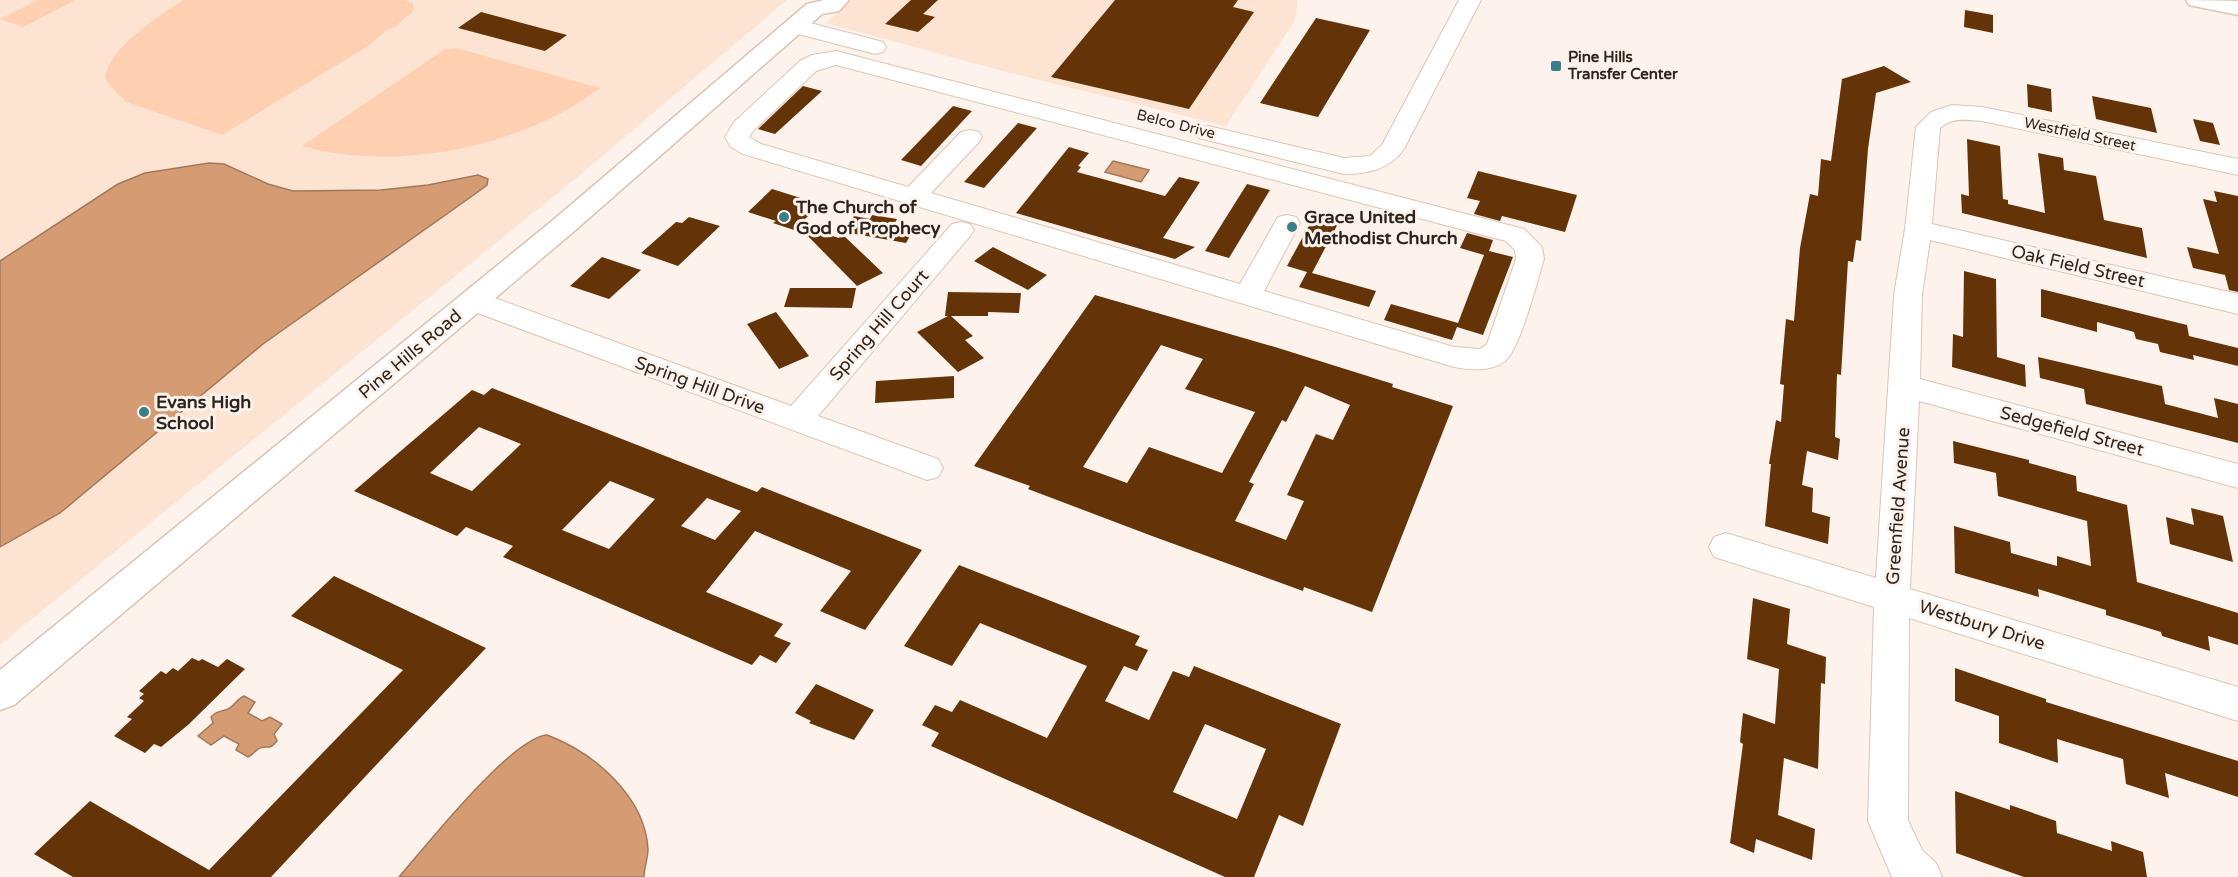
<svg xmlns="http://www.w3.org/2000/svg" width="2238" height="877" font-family="'Varela Round',sans-serif">
  <style>
    .built { fill: #fce3d2 }
    .green { fill: #fecfb0 }
    .water { fill: #d59c74; stroke: #a3785a; stroke-width: 1.5 }
    .building { fill: #643408; fill-rule: evenodd }
    .lines { fill: none; stroke-linecap: round; stroke-linejoin: round }
    .minor-casing { stroke: #dcc4b4; stroke-width: 2 }
    .major-casing { stroke: #dcc4b4; stroke-width: 3 }
    .minor { fill: #fff; fill-rule: evenodd }
    .major { fill: #fff; fill-rule: evenodd }
    .poi-dot { fill: #387f88; stroke: #fdf3ec; stroke-width: 2 }
    .labels { text-anchor: middle; dominant-baseline: central; stroke-width: 6; stroke-linejoin: round; paint-order: stroke }
    .far-poi-label { font-size: 15px; font-weight: bold; fill: #2d241e; stroke: #fdf3ec; text-anchor: start }
    .far-street-label { font-size: 15px; fill: #2d241e; stroke: #fdf3ec }
    .poi-label { font-size: 18px; font-weight: bold; fill: #2d241e; stroke: #fdf3ec; text-anchor: start }
    .street-label { font-size: 18px; fill: #2d241e; stroke: #fdf3ec }
  </style>
  <rect width="100%" height="100%" fill="#fdf3ec"/>
  <path class="built" d="M0,0h787l-212,179 -575,466z
    M852,0h446l-3,20 -69,106 -216,-53 -184,-50z"/>
  <path class="green" d="M38,0h38l-53,27 -23,-8z
    M183,0h222l8,3 1,7 -19,17 -8,3 -19,16 -146,89 -96,-33 -18,-19 -3,-6c4,-29 55,-62 78,-77z
    M456,48l144,40c-78,59 -204,85 -298,58l143,-97z"/>
  <path class="water" d="M1113,161l36,9 -8,12 -36,-10z
    M209,163l15,1 44,20 25,7 88,-1 47,-5 50,-10 10,4 -1,6 -12,9 -212,150 -203,169 -60,34v-286l118,-77 27,-11z
    M244,696l11,6 -7,11 14,8 8,-4 12,7 -8,10 3,7c-8,10 -9,4 -17,7 -4,1 -7,7 -12,9l-12,-7 3,-6 -15,-8 -13,9 -13,-9 15,-13 -2,-6c6,-7 10,-5 17,-8 6,-3 9,-10 16,-13z
    M547,735c46,17 98,61 101,114 0,9 -4,19 -4,28h-245c26,-30 112,-139 148,-142z"/>
  <path class="building" d="M911,0h27l-15,14 12,3 -17,15 -33,-8z
    M1115,0h123l-5,7 21,5 -65,97 -138,-32z
    M1965,10l28,5v18l-29,-6z
    M481,12l86,23 -22,16 -87,-23z
    M1316,18l54,12 -52,87 -58,-14z
    M1884,66l27,16 -35,11 -8,56 -7,92 -5,-1 -3,22 -5,-1 -7,114 -4,-1 -2,63 5,2 -2,21 -31,-9 -5,34 11,3 -1,24 18,5 -2,27 -63,-18 6,-62h-2l7,-44 5,2 3,-37 -4,-1 6,-65 8,2 6,-73 10,-54 8,2 3,-37 10,2 11,-82z
    M2027,84l24,5 1,23 -24,-5z
    M803,86l19,5 -47,43 -17,-5z
    M2092,96l59,12 6,25 -61,-14z
    M953,106l19,5 -51,55 -20,-6z
    M2193,119l20,4 7,22 -20,-4z
    M1018,123l19,5 -53,60 -20,-6z
    M1967,139l33,7 3,53 5,1v4l37,9 -7,-60 25,5 1,12 32,6 8,44 38,8 5,30 -185,-45 -1,-19 8,2z
    M1069,147l20,6 -11,13 3,1 -4,5 88,24 14,-19 21,5 -37,56 32,9 -20,12 -159,-46z
    M1478,171l99,24 -12,37 -63,-16 -2,5 -26,-7 6,-13 -13,-3z
    M1247,184l23,6 -41,68 -24,-7z
    M772,189l48,15 -22,22 41,12 3,-4 41,39 -26,13 -59,-60 -4,4 -21,-7 3,-2 -28,-9z
    M2214,191l24,5v96l-9,-2 -4,-15 -32,-7 -6,-21 32,7 -16,-55 14,3z
    M1317,211l24,7 -29,55 64,18 -7,16 -70,-20 8,-15 -20,-6z
    M872,215l25,4 -2,4 21,3 -10,17 -62,-11 10,-16 16,3z
    M689,217l31,9 -42,40 -37,-13 35,-31 6,1z
    M1467,233l26,7 -4,11 24,6 -30,78 -26,-8 -5,13 -68,-20 7,-16 67,19 26,-68 -24,-7z
    M993,247l54,28 -19,15 -54,-29z
    M602,257l39,13 -32,29 -39,-13z
    M1964,271l32,8 1,78 28,8 1,22 -74,-20 1,-33 10,3z
    M790,288h66l-4,20 -68,-1z
    M2041,289l146,36 2,11 49,12v18l-45,-11 1,5 -34,-8 -2,-8 -22,-5 -2,-7 -37,-10v10l-56,-15z
    M948,292l73,1 -2,20 -31,-1v4h-37l22,20 -8,4 19,18 -26,14 -41,-40 31,-16h-3z
    M1095,295l180,52 118,37 -1,3 61,19 -81,206 -68,-25 -1,4 -151,-55 -124,-47 2,-3 -56,-20zM1161,345l42,14 -18,30 70,23 -33,61 -73,-26 -22,36 -44,-16zM1305,386l45,19 -17,35 -17,-6 -29,61 17,6 -18,39 -51,-19 19,-37 -5,-2 33,-62 4,2z
    M776,312l33,44 -30,13 -32,-45z
    M2038,357l124,29 3,18 53,14 -4,-20 24,6v39l-152,-39 -2,-15 -44,-11z
    M954,376v22l-79,5 1,-22z
    M492,388l265,104 5,-5 160,63 -57,80 -45,-19 31,-40 -96,-40 -49,61 77,32 -9,12 17,7 -15,20 -16,-8 -8,10 -249,-108 10,-11 -47,-19 -9,9 -103,-45 118,-101 12,5zM479,427l42,17 -49,47 -42,-18zM610,481l45,18 -46,50 -47,-19zM707,498l34,13 -26,29 -34,-14z
    M1953,441l76,19v3l47,13 1,15 50,14 10,77 101,31v32l-30,-9 2,15 -48,-15 -1,-4 -55,-17v-5l-68,-21 1,8 -84,-24 -1,-47 56,16 1,11 46,13v-10l34,10 -4,-45 -89,-25 -2,-23 -42,-10z
    M2191,508l32,8 10,46 -63,-18 -4,-27 28,8z
    M959,565l181,71 -5,9 13,5 -11,21 -13,-5 -19,35 44,19 24,-49 16,6 5,-11 147,58 -38,102 -24,-11 -25,62h-29l-294,-131 8,-13 -17,-8 13,-20 17,7 8,-12 87,38 40,-72 -107,-43 -28,43 -48,-20zM1205,724l61,25 -29,70 -64,-27z
    M334,576l152,72 -215,229h-198l-39,-23 56,-53 119,69 194,-200 -112,-54z
    M1753,598l37,11 -3,35 39,13 -1,27 -4,-1 -3,86 -34,-11 -6,57 37,14 -3,31 -56,-21 -2,14 -24,-10 13,-99 -3,-2 3,-29 32,11 4,-55 -32,-10z
    M192,658l7,3 3,-2 16,8 9,-8 18,10 -57,56 -27,22 -7,-3 -9,9 -31,-17 18,-17 -5,-2 17,-16 -5,-3 5,-4 -5,-3 22,-20 5,3 7,-6 5,3z
    M1955,668l91,31v3l192,59v36l-73,-24 4,25 -43,-14 -3,-25 -66,-20 1,24 -59,-20v-27l-44,-15z
    M816,684l58,26 -20,30 -45,-17 2,-2 -16,-8z
    M1955,791l55,19v-5l46,16 1,12 55,18 -1,-10 32,11 4,25h-123l-68,-24z"/>
  <g class="lines">
    <defs>
      <path id="minor" d="M1459,0h22l-77,149c-14,20 -36,25 -60,25l-145,-36 -3,-5 3,-5 9,-2 136,32 26,-2 12,-11z
        M795,19l88,23 3,5 -3,5 -8,2 -88,-23 -3,-5 3,-5z
        M836,51l688,178 18,18 2,12c-7,22 -24,92 -40,103 -15,10 -33,8 -50,5l-711,-213 -12,-7 -6,-10 9,-15 66,-61 12,-6zM836,65l670,176 9,9 1,9 -29,85 -7,5 -26,-2 -190,-56 36,-68 -4,-6 -9,-2 -9,2 -38,67 -309,-91 48,-51 3,-5 -3,-5 -9,-2 -9,2 -53,55 -147,-43 -12,-7 4,-6 63,-60z
        M1952,105l30,2 256,52v16l-256,-54c-16,-1 -29,-4 -42,7l-8,96 306,70v20l-308,-74 -8,55 -2,84 318,85v24l-319,-87 -9,188 328,98v34l-329,-103 -1,202 14,30 14,13 6,14h-50l-24,-56 6,-214 -160,-50 -5,-10 5,-10 12,-4 150,45 18,-283 11,-66 11,-102 15,-15z
        M961,222l9,2 4,6 -4,6 -152,180 120,43 5,9 -5,9 -11,3 -463,-172 -4,-7 4,-7 10,-2 10,2 307,112 161,-182z"/>
      <path id="major" d="M824,0h25l-10,11 -17,3 -250,219 -558,472 -14,5v-40l552,-449 255,-217z
        M2186,0l52,1v14l-49,-10z"/>
    </defs>
    <use href="#minor" class="minor-casing"/>
    <use href="#major" class="major-casing"/>
    <use href="#minor" class="minor"/>
    <use href="#major" class="major"/>
  </g>
  <g class="poi-dot">
    <rect x="1550" y="60" width="12" height="12" rx="3"/>
    <circle cx="784" cy="217" r="6"/>
    <circle cx="1292" cy="227" r="6"/>
    <circle cx="144" cy="412" r="6"/>
  </g>
  <g class="labels">
    <g class="far-poi-label">
      <text x="1568" y="57">Pine Hills<tspan x="1568" dy="17">Transfer Center</tspan></text>
    </g>
    <g class="far-street-label">
      <text transform="translate(1176 124) rotate(14)">Belco Drive</text>
      <text transform="translate(2080 134) rotate(12)">Westfield Street</text>
    </g>
    <g class="poi-label">
      <text x="796" y="207">The Church of<tspan x="796" dy="21">God of Prophecy</tspan></text>
      <text x="1304" y="217">Grace United<tspan x="1304" dy="21">Methodist Church</tspan></text>
      <text x="156" y="402">Evans High<tspan x="156" dy="21">School</tspan></text>
    </g>
    <g class="street-label">
      <text transform="translate(2078 266) rotate(13)">Oak Field Street</text>
      <text transform="translate(879 325) rotate(-49)">Spring Hill Court</text>
      <text transform="translate(410 354) rotate(-40)">Pine Hills Road</text>
      <text transform="translate(700 385) rotate(20)">Spring Hill Drive</text>
      <text transform="translate(2072 431) rotate(15)">Sedgefield Street</text>
      <text transform="translate(1898 506) rotate(-86)">Greenfield Avenue</text>
      <text transform="translate(1982 625) rotate(17)">Westbury Drive</text>
    </g>
  </g>
</svg>
